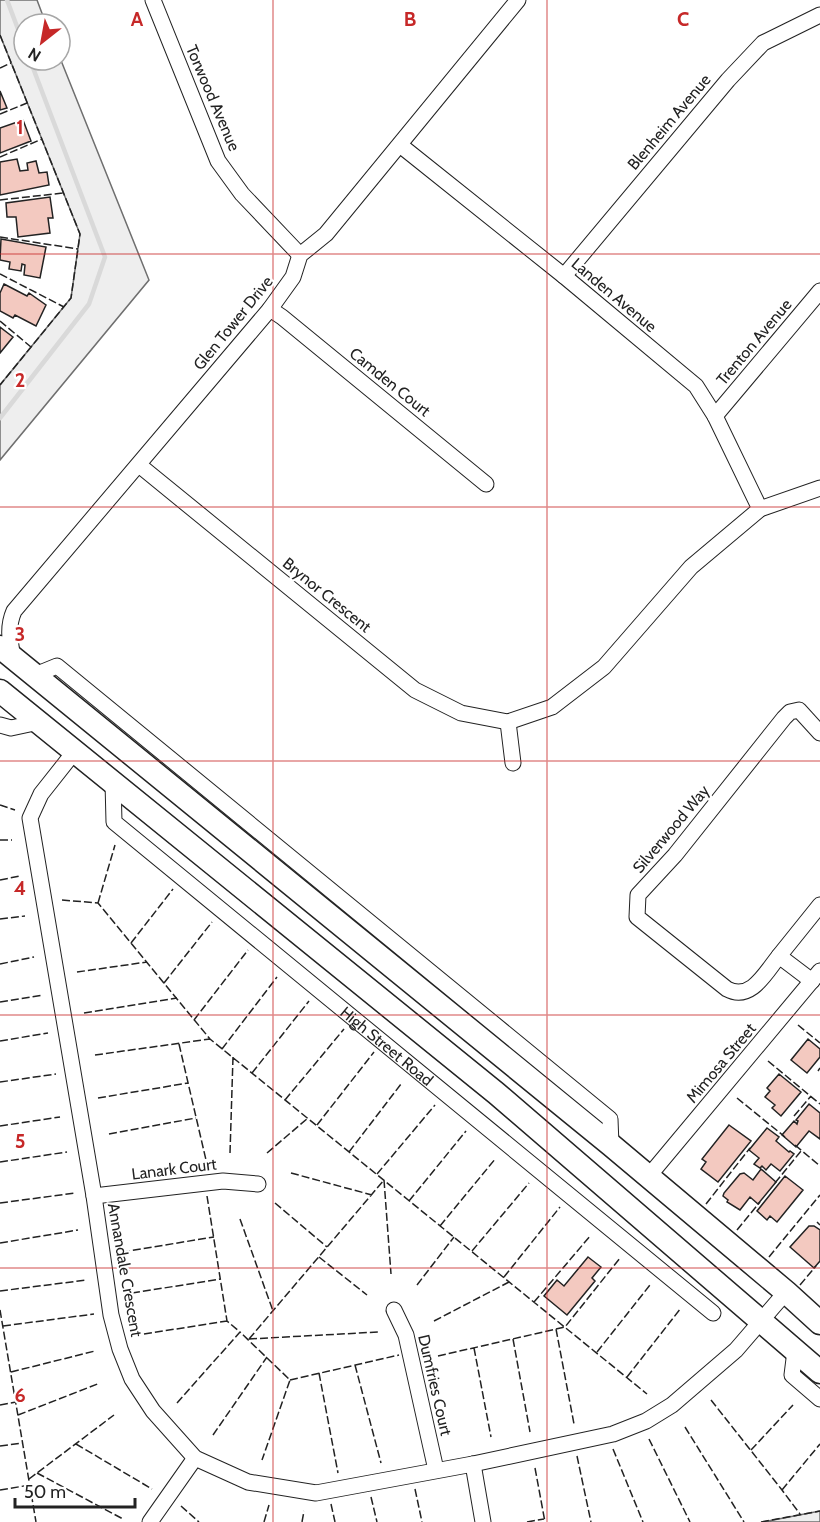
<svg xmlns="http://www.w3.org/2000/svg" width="820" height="1522" font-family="Cabin,sans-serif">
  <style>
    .green { fill: #eee; stroke: #6f6f6f; stroke-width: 1.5 }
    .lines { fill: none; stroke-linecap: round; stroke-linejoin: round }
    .stream { stroke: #d9d9d9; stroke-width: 4.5 }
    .building { fill: #f3c9c0; stroke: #222; stroke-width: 1.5 }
    .street-casing { stroke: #222; stroke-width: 17 }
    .primary-casing { stroke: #222; stroke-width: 25 }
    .street { stroke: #fff; stroke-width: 15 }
    .primary { stroke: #fff; stroke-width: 22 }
    .fence { stroke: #222; stroke-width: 1.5; stroke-dasharray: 8 3; stroke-linecap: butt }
    .grid { fill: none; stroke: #c62828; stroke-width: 1.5; stroke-opacity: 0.55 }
    .labels { text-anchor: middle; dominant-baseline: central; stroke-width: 4.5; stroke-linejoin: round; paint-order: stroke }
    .street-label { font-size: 16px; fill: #222; stroke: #fff }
    .grid-label { font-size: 20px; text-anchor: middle; font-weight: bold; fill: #c62828; stroke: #fff; stroke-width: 4.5; stroke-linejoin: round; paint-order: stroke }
  </style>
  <rect width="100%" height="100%" fill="#fff"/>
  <path class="green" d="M0,0h37l9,24h-22v36h36v-2l89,222 -149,180v-75l71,-87 9,-64 -80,-199z
    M820,1511v11h-57z"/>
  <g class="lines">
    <path class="stream" d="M7,0l17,45
      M0,418l89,-114 16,-47 -75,-197"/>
  </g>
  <path class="building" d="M0,91l7,17 -7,2z
    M23,120l8,21 -31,12v-25z
    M17,159l3,12 8,-1 -1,-7 9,-2 3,12 8,-1 2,13 -49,10v-33z
    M50,197l3,21h-5l2,15 -32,4 -2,-20h-9l-1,-14z
    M1,239l45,8 -6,31 -16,-3 1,-10 -3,-1 -1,7 -12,-2 1,-7 -10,-2z
    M4,284l23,12 2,-3 17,12 -10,21 -21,-11 -2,3 -13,-7v-18z
    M0,327l13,10 -13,16z
    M808,1039l12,10v8l-13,16 -16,-13z
    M779,1074l22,18 -20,24 -9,-8 3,-3 -10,-8 5,-6 -3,-3z
    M809,1104l11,9v26l-11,-8 -13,16 -14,-12 12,-14 3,3 1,-3 -2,-1z
    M729,1125l22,16 -33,41 -17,-13 5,-7 -4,-3z
    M767,1128l12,9 -3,4 13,11 1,-1 4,3 -14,17 -9,-7 -5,6 -4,-4 -2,2 -6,-4 5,-6 -10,-8z
    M761,1169l15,13 -18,22 -8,-7 -10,13 -13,-8 1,-2 -5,-4 1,-3 16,-19 4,-1 9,7z
    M785,1176l18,14 -26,32 -7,-6 -3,4 -10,-9z
    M809,1226h5l6,4v31l-6,7 -24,-21z
    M588,1257l13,10 -9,11 3,3 -28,34 -23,-19 13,-16 7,6z"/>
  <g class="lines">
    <defs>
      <g id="street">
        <path d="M153,0l65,161 24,33 58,61"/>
        <path d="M400,145l164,131 132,110 19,30 45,93"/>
        <path d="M564,276l164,-196 35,-37 57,-28"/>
        <path d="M270,309l12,8 204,167"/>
        <path d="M715,416l105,-125"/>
        <path d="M139,465l276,225 46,23 47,9 44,-15 52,-40 87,-100 69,-58 60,-21"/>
        <path d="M13,658c-3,-17 -6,-31 1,-47l256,-302 23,-32 7,-22 26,-21 192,-234"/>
        <path d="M35,675l22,-9 553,453 1,26"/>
        <path d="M508,722l5,41"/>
        <path d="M0,725l11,3 28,-6"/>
        <path d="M75,751l-34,43 -11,24 64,378 17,119 9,34 12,30 21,32 42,47 53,24 68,11 157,-29 140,-30 33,-13 26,-16 64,-55 50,-58"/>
        <path id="s1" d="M113,782l1,40 599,491"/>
        <path d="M779,956l41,-51"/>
        <path d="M812,981l-33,-25c-13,16 -28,46 -52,33l-90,-72 1,-22 37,-40 109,-137 6,-6 9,-2 21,23"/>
        <path d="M648,1177l172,-206"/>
        <path d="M94,1196l129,-15 35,3"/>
        <path d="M394,1310l12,25 30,135"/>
        <path d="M795,1351l-3,24 28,24"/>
        <path d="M473,1464l10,58"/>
        <path d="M150,1522l45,-64"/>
      </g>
      <path id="primary" d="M0,647l611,498 175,147 34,31
        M0,691l496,402 324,279"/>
    </defs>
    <use href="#street" class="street-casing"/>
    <use href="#primary" class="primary-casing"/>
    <use href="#street" class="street"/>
    <use href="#primary" class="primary"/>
    <path class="fence" d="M0,35l80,199 -9,64 -71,87
      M0,68l11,-5
      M0,114l27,-11
      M0,157l42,-18
      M0,200l63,-7
      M0,237l78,12
      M0,274l64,33
      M0,321l31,26
      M0,805l15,5
      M0,840h12
      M0,880l20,-4
      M62,900l36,3 112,136 437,355
      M98,903l17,-58
      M0,919l25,-3
      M131,943l42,-54
      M0,964l34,-7
      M77,972l70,-10
      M164,983l48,-61
      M0,1002l43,-7
      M84,1013l93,-15
      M194,1020l54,-70
      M798,1025l22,18
      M0,1041l48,-8
      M179,1044l27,116
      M222,1049l55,-72
      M95,1055l115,-16
      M768,1061l52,43
      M818,1071l2,-3
      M252,1073l57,-72
      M0,1082l56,-8
      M98,1098l90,-15
      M737,1098l48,39
      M285,1100l59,-71
      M794,1116l17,-20
      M317,1125l57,-73
      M0,1126l60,-9
      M109,1134l87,-16
      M795,1145l25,21
      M349,1152l52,-68
      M230,1153l3,-96
      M267,1153l41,-35
      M0,1162l67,-10
      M291,1173l81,22
      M377,1174l58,-69
      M384,1180l7,94
      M775,1183l26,-32
      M207,1196l20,125 13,11
      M409,1201l57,-70
      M0,1203l75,-10
      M275,1203l52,44
      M706,1204l44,-56
      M240,1219l33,92
      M817,1222l3,3
      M440,1226l56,-68
      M737,1230l23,-28
      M0,1243l78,-13
      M472,1251l57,-68
      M122,1252l92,-15
      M319,1257l48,38
      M769,1257l51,-62
      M504,1277l56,-70
      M417,1285l37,-48
      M800,1285l16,-19
      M0,1291l87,-11
      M132,1293l89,-14
      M534,1302l57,-67
      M0,1310l36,212
      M434,1321l75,-39
      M3,1326l91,-12
      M556,1329l18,95
      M144,1334l83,-13
      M249,1339l135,-159
      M249,1339l129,-7
      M513,1339l17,93
      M474,1348l17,89
      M597,1352l53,-67
      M438,1356l127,-29 55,-69
      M355,1365l26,98
      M11,1372l84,-21
      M319,1373l19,100
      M627,1377l54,-69
      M290,1380l109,-25
      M711,1400l71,90 18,24
      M177,1403l63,-71 50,48 -28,80
      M0,1405l16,-3
      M18,1415l82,-32
      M685,1427l59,95
      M213,1435l54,-78
      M649,1439l41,83
      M76,1444l76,45
      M0,1446l23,-3
      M613,1449l30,73
      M751,1450l42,-45
      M577,1456l14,66
      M535,1468l10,54
      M37,1473l86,46
      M29,1479l85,-64
      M415,1489l7,33
      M0,1490l30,-5
      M782,1490l38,-46
      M371,1497l6,25
      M331,1504l4,18
      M181,1506l18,16
      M264,1522l5,-17
      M302,1522l2,-11
      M527,1522l17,-3
      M761,1522l59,-11"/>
  </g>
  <path class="grid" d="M273,0v1522M547,0v1522M0,254h820M0,507h820M0,761h820M0,1015h820M0,1268h820"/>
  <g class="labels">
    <g class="street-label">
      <text transform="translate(213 98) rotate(67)">Torwood Avenue</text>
      <text transform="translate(669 122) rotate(-50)">Blenheim Avenue</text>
      <text transform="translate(614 295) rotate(40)">Landen Avenue</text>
      <text transform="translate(233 323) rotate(-51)">Glen Tower Drive</text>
      <text transform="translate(754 342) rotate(-50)">Trenton Avenue</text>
      <text transform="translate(390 382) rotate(39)">Camden Court</text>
      <text transform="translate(327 595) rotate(39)">Brynor Crescent</text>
      <text transform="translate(671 829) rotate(-50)">Silverwood Way</text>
      <text stroke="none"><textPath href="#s1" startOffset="393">High Street Road</textPath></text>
      <text transform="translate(721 1063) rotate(-50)">Mimosa Street</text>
      <text transform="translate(174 1169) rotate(-7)">Lanark Court</text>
      <text transform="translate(125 1270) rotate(80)">Annandale Crescent</text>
      <text transform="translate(435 1385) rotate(77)">Dumfries Court</text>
    </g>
  </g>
  <g class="grid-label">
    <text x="137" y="26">A</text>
    <text x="410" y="26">B</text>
    <text x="683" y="26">C</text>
    <text x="20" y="134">1</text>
    <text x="20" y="387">2</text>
    <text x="20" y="641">3</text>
    <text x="20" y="895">4</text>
    <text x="20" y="1148">5</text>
    <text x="20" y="1402">6</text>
  </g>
  <g transform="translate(42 42) rotate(211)"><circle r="28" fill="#ffffff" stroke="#a7a7a7" stroke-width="1.5"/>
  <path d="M0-4.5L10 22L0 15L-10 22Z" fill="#c62828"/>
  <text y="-9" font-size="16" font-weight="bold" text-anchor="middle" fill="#222222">N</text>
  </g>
  <path d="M15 1498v9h120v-9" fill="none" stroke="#222222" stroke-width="3"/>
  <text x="24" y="1498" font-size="18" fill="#222222" stroke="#ffffff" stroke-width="4.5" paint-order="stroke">50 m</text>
</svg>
